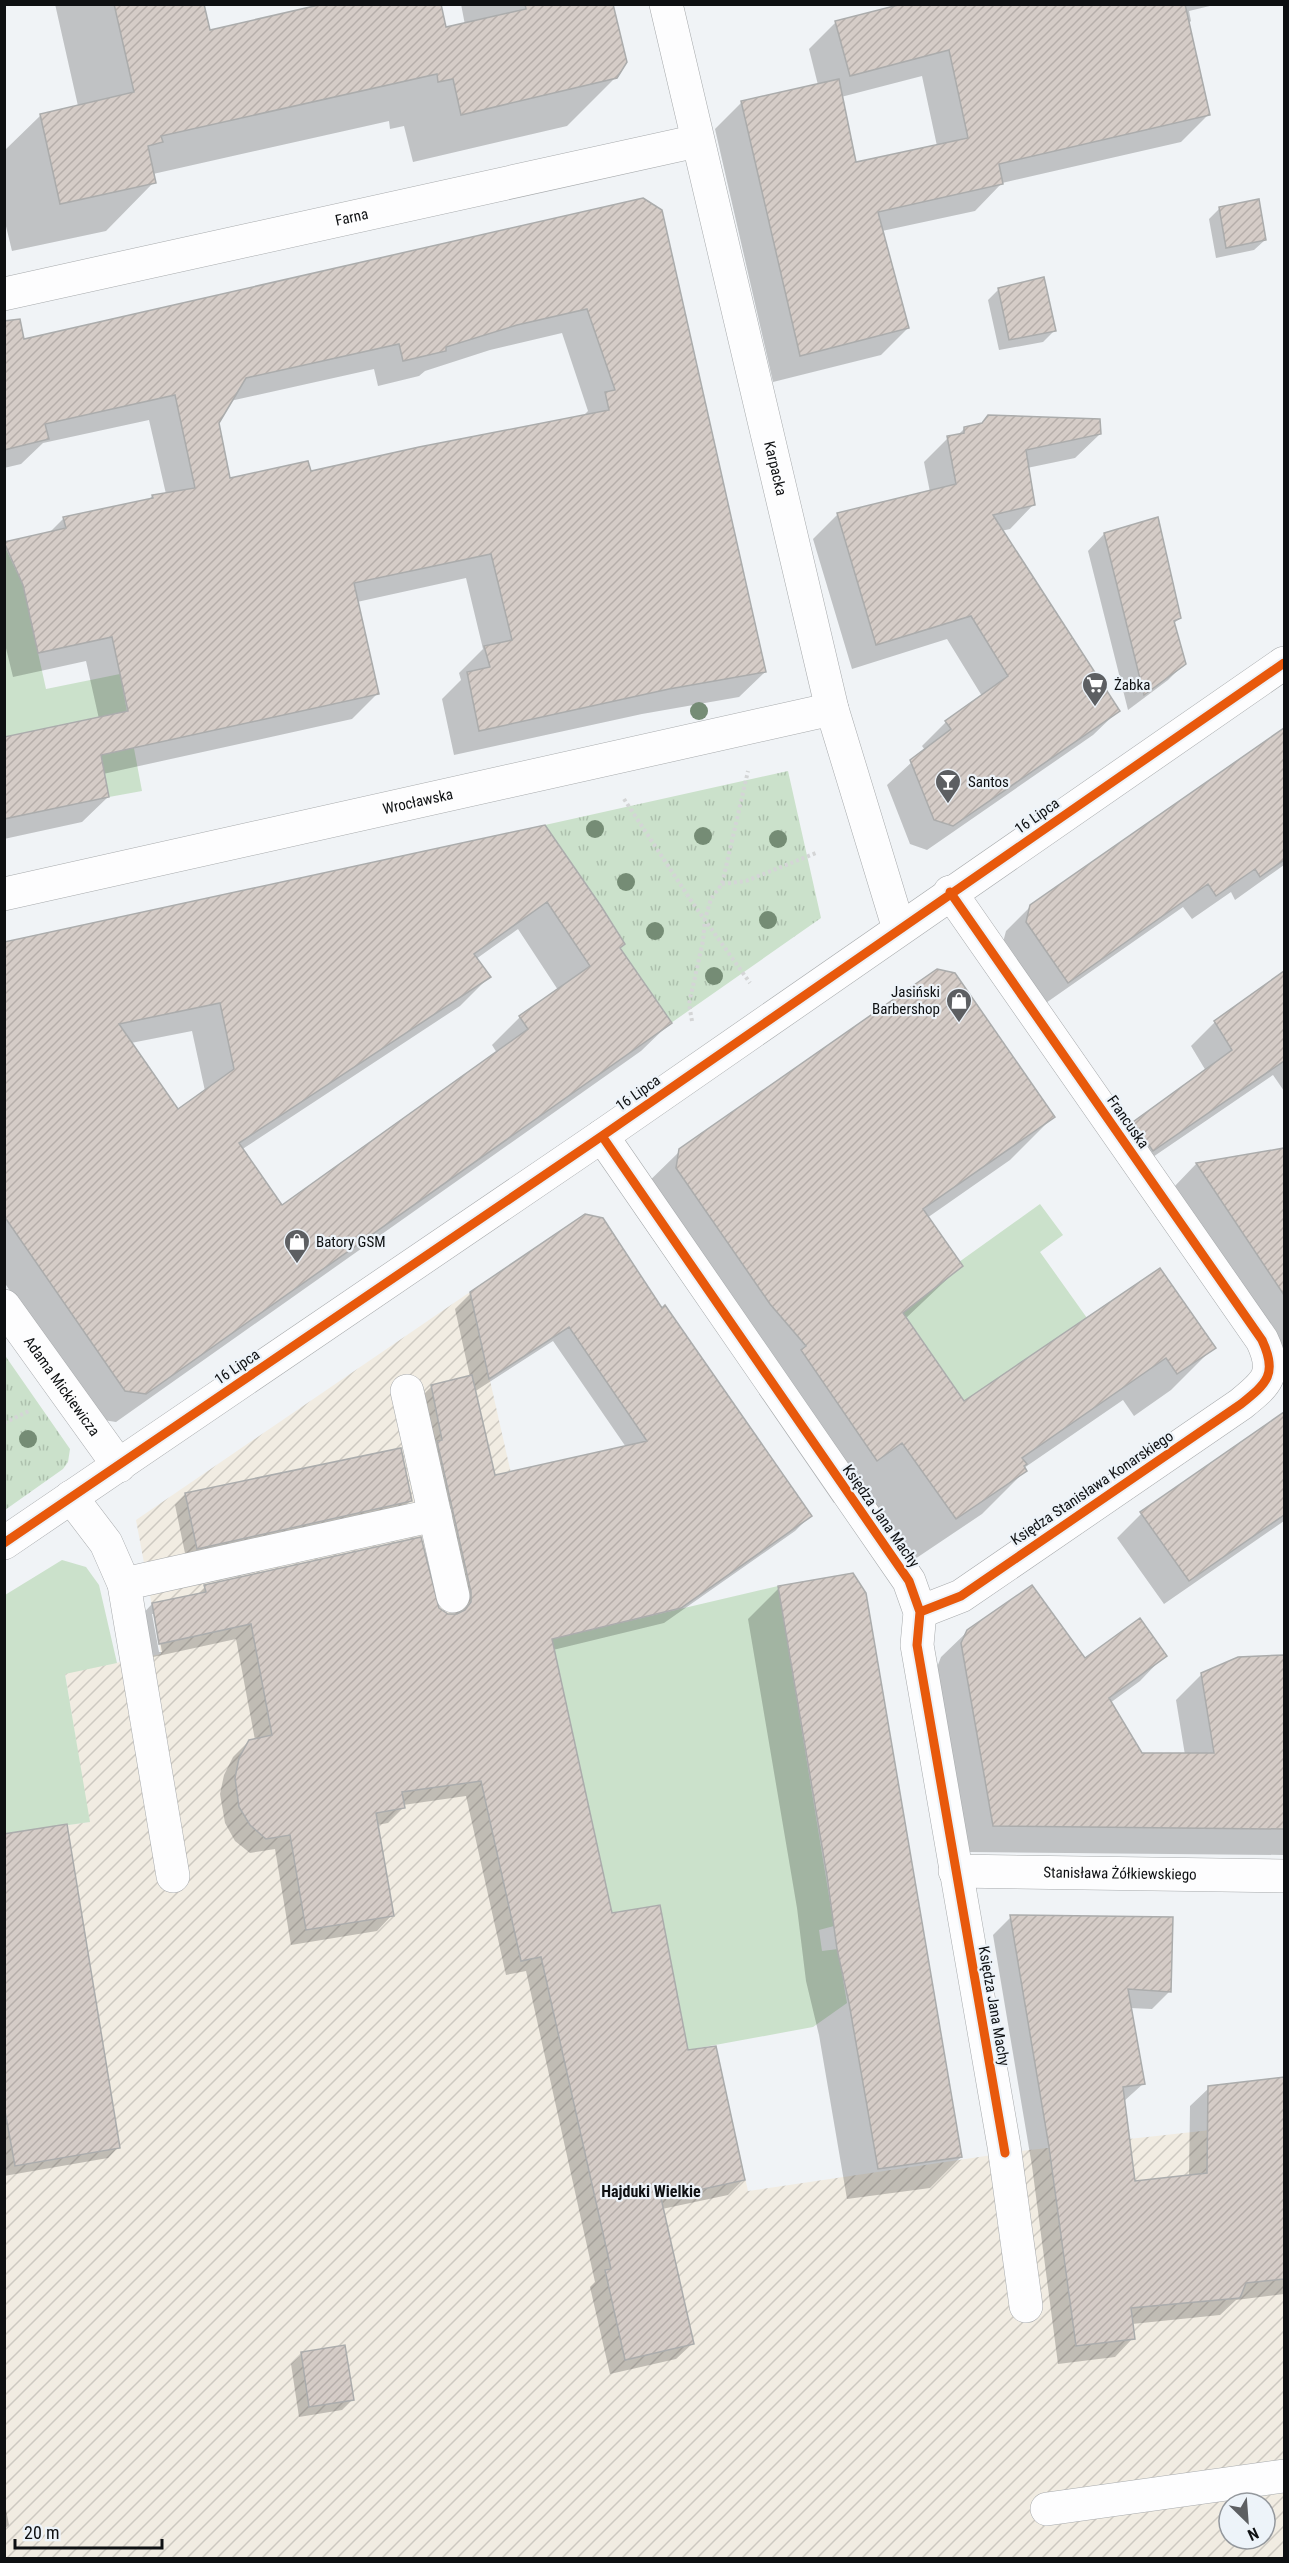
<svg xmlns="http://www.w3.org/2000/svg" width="1289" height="2563" font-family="'Roboto Condensed',sans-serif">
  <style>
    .industrial { fill: url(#industrial-furrows); fill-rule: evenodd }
    .green { fill: #cbe1cb }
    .park { fill: url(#park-tufts) }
    .shadow { fill: #0003; fill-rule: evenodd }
    .building { fill: url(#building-hatch); stroke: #abacac; stroke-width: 1.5; fill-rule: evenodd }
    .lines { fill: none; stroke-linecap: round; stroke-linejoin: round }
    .minor-casing { stroke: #a7aaac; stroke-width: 34 }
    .path { stroke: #d4d5d6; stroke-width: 4; stroke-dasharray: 3 3; stroke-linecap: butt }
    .minor { stroke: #fdfdfe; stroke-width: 33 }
    .cycleway-casing { stroke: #edf3f9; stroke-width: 13 }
    .cycleway { stroke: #e8590c; stroke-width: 9 }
    .tree { fill: #758c75 }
    .labels { text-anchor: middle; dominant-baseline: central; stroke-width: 4.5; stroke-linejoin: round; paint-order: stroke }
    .street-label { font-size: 15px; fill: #0e1012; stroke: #edf3f9 }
    .poi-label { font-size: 15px; fill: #0e1012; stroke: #edf3f9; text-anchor: start }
    .neighbourhood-label { font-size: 16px; font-weight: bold; fill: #0e1012; stroke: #edf3f9 }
  </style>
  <defs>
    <pattern id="industrial-furrows" width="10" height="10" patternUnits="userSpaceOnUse" patternTransform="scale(1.5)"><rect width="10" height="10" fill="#f1ece2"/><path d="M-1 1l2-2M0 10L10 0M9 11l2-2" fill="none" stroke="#cdc9c1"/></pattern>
    <pattern id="park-tufts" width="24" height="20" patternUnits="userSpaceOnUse" patternTransform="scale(1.5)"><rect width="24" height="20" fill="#cbe1cb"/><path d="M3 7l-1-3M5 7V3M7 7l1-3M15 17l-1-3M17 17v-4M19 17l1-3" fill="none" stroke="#adc0ad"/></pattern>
    <pattern id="building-hatch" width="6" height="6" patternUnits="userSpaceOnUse" patternTransform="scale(1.5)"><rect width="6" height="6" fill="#d5ccc7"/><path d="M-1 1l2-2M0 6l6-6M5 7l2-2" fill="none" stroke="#b6aeaa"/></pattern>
  </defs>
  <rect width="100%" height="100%" fill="#f0f3f6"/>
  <path class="industrial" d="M470,1292l173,765 73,-11 32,145 272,-40 264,-29v436h-1279v-724l84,-12 -24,-149 96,-19 -25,-134zM1229,2503h36v36h-36z"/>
  <path class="green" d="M4,545l19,40 23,104 74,-15 22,117 -33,6 -16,-78 -88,18z
    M1040,1204l23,31 -23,17 47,66 -123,83 -76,-110 61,-14 13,-11 -3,-4z
    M62,1560l24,7 13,18 18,78 -52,11 25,148 -85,12v-239z
    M778,1586l56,340 -15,4 3,21 16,-2 9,54 -34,24 -125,23 -29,-145 -47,8 -60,-274z"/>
  <path class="park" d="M788,771l33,147 -150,105 -51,-75 5,-4 -80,-119z
    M4,1354l66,95 -2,13 -5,7 -58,41z"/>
  <path class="shadow" d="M55,4h148l6,28 236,-3 20,-4 -4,-21h151l3,74 -48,48 -154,36 -9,-36 -14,3 -1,-8 -236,53 1,8 -48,49 -94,20 -8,-33v-67l37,-36 37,-9z
    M891,4h327l-29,7 2,10 -3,3 20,91 -27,27 -179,41 -27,28 -93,20 26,97 -27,27 -108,27 -58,-253 27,-27 76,-17 -9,-36 27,-27 56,-13zM922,76l15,70 -82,17 -14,-66z
    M643,200l122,472 -26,25 -97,17 -188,41 -12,-56 19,-19 -2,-7 24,-24 -17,-71 -109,24 20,92 -25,25 -249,55 5,23 -26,25 -78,17v-100l95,-20 -13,-58 -73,16 -9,-37v-97l44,-9 16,-16 84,-17 4,-5 14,-2 -17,-74 -106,23 -22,21 -17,4v-123zM562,333l26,78 -6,6 -273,56 -80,7 -12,-57 13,-22 144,-32 4,17 41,-10 6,-5 65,-21z
    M1258,201l7,39 -11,10 -38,8 -7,-39 10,-10z
    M999,289l55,42 -11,11 -44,8 -11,-50z
    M965,428l135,6 -25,24 -48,10 7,36 -24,25 -9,2 117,180 -25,24 -166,115 -17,-6 -23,-59 38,-35 -3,-4 24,-24 36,-26 -35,-57 -95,30 -39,-130 25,-25 92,-22 -6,-30 24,-24 9,-2z
    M1104,534l76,84 -7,6 12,39 -17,17 -40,30 -40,-159z
    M1284,729v136l-49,35 -4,-8 -39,27 -9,-12 -140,98 -41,-59 4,-15 25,-25z
    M544,827l75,122 51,74 -29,28 -525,371 -19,-3 -93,-137v-339zM518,929l40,61 -38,27 -28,28 5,8 -215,154 -41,-57 219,-144 29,-29 -13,-18zM192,1031l13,60 -27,20 -47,-68z
    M1273,981l11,19v91l-11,-16 -145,99 -18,-27 24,-24 72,-52 -15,-25 24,-24z
    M1053,1117l-43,43 -83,58 34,48 -56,53 59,84 196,-133 54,77 -43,43 -37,26 -11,-16 -99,68 1,3 -43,43 -70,47 -53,-76 -25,18 -75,-109 4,-5 -35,-42 -94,-135 2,-18 44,-43z
    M1284,1150v200l-111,-162 23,-24z
    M471,1293l191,17 148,206 -15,15 -131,92 -111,27 58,264 76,138 57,127 -16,16 -66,14 30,135 -16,15 -66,15 -20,-87 5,-5 -69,-311 -20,4 -40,-179 -63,9v3l-15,15 -11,2 15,90 -15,16 -86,14 -16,-96 -25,4 -15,-12 -10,-18 -5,-29 4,-19 9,-18 16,-16 6,-1 -19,-101 -92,20 -7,-39 15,-16 45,-9 8,-8 233,22 10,7h8l-40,-214 16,-16 38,-9 -15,-68zM553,1341l73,106 -132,30 -20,-85zM152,1614h3l7,38h-3z
    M1284,1412v109l-120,83 -47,-66 24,-24z
    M186,1494l225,6 -11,11 -214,47 -11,-53z
    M779,1588l182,569 -31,31 -83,11 -28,-164 -13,-54 -9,-73 -49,-289z
    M968,1631l116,29 81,-5 -25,26 -30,22 31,52h44l-9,-55 26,-26 37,-16 45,-1v198l-316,-3 -32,-182 5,-13z
    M4,1835l114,312 -10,11 -104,18z
    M1011,1917l159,74 -18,18 -22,-1 14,75 -21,19 11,81 55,-7 1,-70 19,-18 75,-10v216l-48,6 -16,15 -88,9 1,14 -18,19 -57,7 -26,-198 -39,-231z
    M302,2354l50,46 -10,10 -43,7 -8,-53z
    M4,2499l5,26 -5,4z"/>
  <path class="building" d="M114,4h90l6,26 113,-26h118l5,23 80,-18 -1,-5h88l14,58 -10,16 -156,37 -8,-36 -15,3 -1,-8 -276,62 2,6 -15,4 8,37 -96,21 -20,-90 94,-22z
    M902,4h283l25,111 -211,49 4,20 -125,28 31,116 -109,28 -59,-255 98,-22 17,83 112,-24 -19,-88 -99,26 -15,-55z
    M643,198l19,12 104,462 -97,17 -190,42 -12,-59 23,-5 -6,-21 28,-6 -21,-86 -137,29 25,111 -278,61 8,42 -105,22v-82l124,-26 -16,-74 -74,16 -15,-68 -19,-43 62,-14 -3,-11 90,-19 -1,-3 43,-7 -20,-93 -130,29 4,15 -45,11v-129l16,-2 4,20zM587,309l28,81 -10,2 4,18 -190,37 -108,24 -3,-10 -78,17 -11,-55 27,-45 153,-34 4,17 43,-10v-4l71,-22z
    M1259,199l7,41 -40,8 -7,-41z
    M1044,277l12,54 -47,9 -11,-52z
    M988,415l112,4 1,15 -75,16 9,55 -42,10 127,196 -167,115 -19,-6 -24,-60 41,-31 -6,-8 63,-45 -37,-60 -95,29 -39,-132 119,-29 -9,-48 17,-3v-6l18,-4z
    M1158,517l23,101 -7,3 12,43 -42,31 -40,-162z
    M1284,728v132l-24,17 -5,-8 -39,27 -8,-12 -140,99 -42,-61 4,-17z
    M545,825l56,81 24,38 -5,4 52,75 -526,371 -21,-3 -121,-175v-274zM547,902l43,64 -71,50 9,13 -246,176 -43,-62 252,-166 -17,-23zM220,1003l14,66 -56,40 -59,-85z
    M937,969l18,4 100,144 -132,92 40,57 -60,47 61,88 196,-133 56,80 -39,26 -11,-16 -144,100 5,6 -3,2 3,5 -71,48 -54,-76 -25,18 -76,-111 5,-4 -36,-42 -94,-136 3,-19z
    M1284,971v90l-131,90 -20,-29 99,-72 -18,-29z
    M1284,1148v147l-88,-132z
    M585,1214l18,4 59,90 3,-3 147,211 -131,92 -129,31 60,274 48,-8 28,145 28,-4 29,134 -84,18 33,146 -69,16 -20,-90 6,-1 -70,-312 -20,4 -40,-180 -79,11 3,16 -29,5 18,103 -88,14 -16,-95 -24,4 -16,-14 -11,-18 -4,-29 4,-20 10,-18 23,-5 -21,-111 -92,20 -7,-41 54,-11 -2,-7 217,-48 18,71 9,6h9l8,-4 6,-8v-10l-34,-151 5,-1 -11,-55 41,-10 23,100 152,-34 -78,-114 -80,52 -19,-87z
    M1284,1412v103l-95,66 -49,-69z
    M401,1448l11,53 -215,48 -12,-56z
    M853,1573l13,20 96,564 -84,12 -29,-166 -12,-54 -10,-73 -49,-290z
    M1032,1585l53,73 55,-40 27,38 -58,42 33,55h72l-13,-80 37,-16 46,-2v174l-291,-3 -32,-183 6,-13z
    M67,1824l53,324 -105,18 -11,-60v-272z
    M1010,1915l163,2 -2,75 -43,-3 17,95 -22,3 12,94 72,-8 1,-87 76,-9v202l-38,4 -6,15 -109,10 4,31 -59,7 -27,-199z
    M345,2345l9,55 -45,7 -8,-55z"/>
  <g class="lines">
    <defs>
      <g id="minor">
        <path id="s1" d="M666,4l166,705 67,220"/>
        <path id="s2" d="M4,294l693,-153"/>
        <path id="s3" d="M4,894l828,-185"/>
        <path d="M602,1136l307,445 11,31 -3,33 87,501 22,160"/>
        <path id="s4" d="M4,1306l115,160"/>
        <path d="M407,1391l46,205"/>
        <path d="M71,1497l35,46 18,41 49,292"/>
        <path d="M4,1543l598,-407 682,-473"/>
        <path d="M124,1584l311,-69"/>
        <path d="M920,1612l41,-16 280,-192c26,-21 37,-30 21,-64l-312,-448"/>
        <path id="s5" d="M955,1871l329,5"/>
        <path d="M1047,2509l237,-33"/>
      </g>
    </defs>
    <use href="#minor" class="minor-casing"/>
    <path class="path" d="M624,799l68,103 58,81
      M722,884l24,-3 70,-28
      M692,1021l-3,-17 14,-63 2,-22 6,-20 11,-15 26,-113
      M4,1423l25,-12"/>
    <use href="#minor" class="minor"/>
    <defs>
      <path id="cycleway" d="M602,1136l307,445 11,31 -3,33 88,508
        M4,1543l598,-407 682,-473
        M920,1612l41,-16 280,-192c26,-21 37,-30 21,-64l-312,-448"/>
    </defs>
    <use href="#cycleway" class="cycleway-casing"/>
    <use href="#cycleway" class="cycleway"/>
  </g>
  <g class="tree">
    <circle cx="699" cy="711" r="9"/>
    <circle cx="595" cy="829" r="9"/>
    <circle cx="703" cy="836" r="9"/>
    <circle cx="778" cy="839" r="9"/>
    <circle cx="626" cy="882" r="9"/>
    <circle cx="768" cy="920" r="9"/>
    <circle cx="655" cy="931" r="9"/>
    <circle cx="714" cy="976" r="9"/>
    <circle cx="28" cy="1439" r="9"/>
  </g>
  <defs>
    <symbol id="supermarket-pin" viewBox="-11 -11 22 30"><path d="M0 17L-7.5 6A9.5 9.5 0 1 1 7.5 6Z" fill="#5d5f62" stroke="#edf3f9"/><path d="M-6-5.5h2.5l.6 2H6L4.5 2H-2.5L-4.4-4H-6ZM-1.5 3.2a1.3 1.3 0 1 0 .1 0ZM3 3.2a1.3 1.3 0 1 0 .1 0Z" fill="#fff"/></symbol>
    <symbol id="bar-pin" viewBox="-11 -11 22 30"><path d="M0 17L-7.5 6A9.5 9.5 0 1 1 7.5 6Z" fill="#5d5f62" stroke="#edf3f9"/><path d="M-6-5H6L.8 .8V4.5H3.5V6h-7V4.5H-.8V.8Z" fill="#fff"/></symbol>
    <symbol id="shop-pin" viewBox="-11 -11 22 30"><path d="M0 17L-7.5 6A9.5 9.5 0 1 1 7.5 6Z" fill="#5d5f62" stroke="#edf3f9"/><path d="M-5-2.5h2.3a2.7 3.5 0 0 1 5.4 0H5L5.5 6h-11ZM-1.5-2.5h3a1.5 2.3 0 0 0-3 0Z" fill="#fff"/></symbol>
  </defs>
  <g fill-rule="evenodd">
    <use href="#supermarket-pin" x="1080" y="670" width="30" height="40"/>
    <use href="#bar-pin" x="933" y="767" width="30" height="40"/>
    <use href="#shop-pin" x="944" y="986" width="30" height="40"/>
    <use href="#shop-pin" x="282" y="1227" width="30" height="40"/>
  </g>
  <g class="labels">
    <g class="street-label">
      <text stroke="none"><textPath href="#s2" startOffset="356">Farna</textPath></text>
      <text stroke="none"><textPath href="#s1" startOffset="477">Karpacka</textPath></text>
      <text stroke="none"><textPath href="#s3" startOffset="424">Wrocławska</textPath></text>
      <text transform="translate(1037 816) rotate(-35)">16 Lipca</text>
      <text transform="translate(638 1093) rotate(-35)">16 Lipca</text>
      <text transform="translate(1128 1122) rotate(55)">Francuska</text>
      <text transform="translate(237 1367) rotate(-34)">16 Lipca</text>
      <text stroke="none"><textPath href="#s4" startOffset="99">Adama Mickiewicza</textPath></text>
      <text transform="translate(1092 1488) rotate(-34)">Księdza Stanisława Konarskiego</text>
      <text transform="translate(881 1516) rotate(55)">Księdza Jana Machy</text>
      <text stroke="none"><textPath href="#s5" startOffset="165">Stanisława Żółkiewskiego</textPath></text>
      <text transform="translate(994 2006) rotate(80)">Księdza Jana Machy</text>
    </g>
    <g class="poi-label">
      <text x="1114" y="685">Żabka</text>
      <text x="968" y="782">Santos</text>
      <text x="940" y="992" text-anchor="end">Jasiński<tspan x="940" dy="17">Barbershop</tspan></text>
      <text x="316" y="1242">Batory GSM</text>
    </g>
    <g class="neighbourhood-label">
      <text x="651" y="2191">Hajduki Wielkie</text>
    </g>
  </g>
  <rect width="1289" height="2563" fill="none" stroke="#0e1012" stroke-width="12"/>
  <g transform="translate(1247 2521) rotate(155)"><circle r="28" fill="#edf3f9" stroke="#94989d" stroke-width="1.5"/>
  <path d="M0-4.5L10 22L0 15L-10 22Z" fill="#5d5f62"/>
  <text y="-9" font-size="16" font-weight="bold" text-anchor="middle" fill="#0e1012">N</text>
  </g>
  <path d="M15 2539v9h147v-9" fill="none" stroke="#0e1012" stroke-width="3"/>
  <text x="24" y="2539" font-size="18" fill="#0e1012" stroke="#edf3f9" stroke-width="4.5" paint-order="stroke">20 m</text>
</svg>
